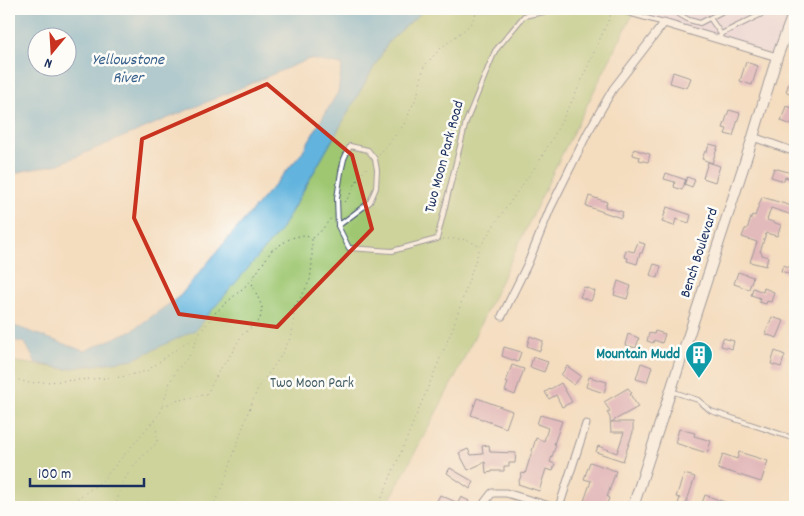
<svg xmlns="http://www.w3.org/2000/svg" width="804" height="516" font-family="Dekko,sans-serif">
  <style>
    .built { fill: #e5d3f1 }
    .green { fill: #9fc772; stroke: #5d7b68 }
    .water { fill: #62b4de; stroke: #3e729e; fill-rule: evenodd }
    .building { fill: #ce90b8 }
    .lines { fill: none; stroke-linecap: round; stroke-linejoin: round }
    .service-casing { stroke: #3c496d; stroke-width: 6 }
    .minor-casing { stroke: #3c496d; stroke-width: 9 }
    .secondary-casing { stroke: #3c496d; stroke-width: 12 }
    .path { stroke: #3c496d; stroke-width: 1; stroke-dasharray: 1 4; stroke-linecap: butt }
    .service { stroke: #fff; stroke-width: 4 }
    .minor { stroke: #fff; stroke-width: 7 }
    .secondary { stroke: #fff; stroke-width: 10 }
    .marked { fill: none; stroke: #c8321e; stroke-width: 4; stroke-linejoin: round }
    .labels { text-anchor: middle; dominant-baseline: central; stroke-width: 5; stroke-linejoin: round; paint-order: stroke }
    .street-label { font-size: 15px; fill: #1b2f5e; stroke: #fdfcf7 }
    .culture-label { font-size: 15px; font-weight: bold; fill: #0d838f; stroke: #fdfcf7; text-anchor: end }
    .park-label { font-size: 15px; fill: #435d64; stroke: #fdfcf7 }
    .water-label { font-size: 16px; font-style: italic; fill: #345e8b; stroke: #fdfcf7 }
  </style>
  <rect width="100%" height="100%" fill="#fdfcf7"/>
  <filter id="ink" filterUnits="userSpaceOnUse"><feTurbulence type="fractalNoise" baseFrequency=".02" numOctaves="2"/><feDisplacementMap in="SourceGraphic" scale="10" xChannelSelector="R" yChannelSelector="G"/><feConvolveMatrix kernelMatrix="1 2 1 2 8 2 1 2 1" color-interpolation-filters="sRGB"/></filter>
  <filter id="wash" filterUnits="userSpaceOnUse"><feTurbulence type="fractalNoise" baseFrequency=".0096" numOctaves="4" result="noise"/><feDisplacementMap in="SourceGraphic" scale="20" xChannelSelector="R" yChannelSelector="G"/><feGaussianBlur stdDeviation="1.12" result="paint"/><feColorMatrix in="noise" values="0 0 0 0 0 0 0 0 0 0 0 0 0 0 0 0 0 1.4 0 .05"/><feComposite in="paint" operator="in"/></filter>
  <g filter="url(#wash)">
    <rect width="100%" height="100%" fill="#f4ddbf"/>
    <path class="built" d="M634,9h161l-18,48 -144,-43z"/>
    <path class="green" d="M425,9h209l-1,5 -74,146 -104,217 -69,130h-377v-146l57,8 67,-10 147,-128 109,-190z"/>
    <path class="water" d="M9,9h416l-36,32 -109,190 -85,99 -61,29 -68,10 -30,-6 -11,-20 -16,-4v-15l75,27 49,-21 47,-34 40,-48 81,-94 37,-62 4,-27 -33,-6 -250,105 -36,7 -14,5zM38,38h30v30h-30z"/>
    <g id="blocks">
      <path class="building" d="M746,62l12,4 -6,19 -12,-4z
        M673,72l18,6 -4,10 -17,-5z
        M790,79l5,1v15l-9,-3z
        M786,106l9,3v17l-14,-5z
        M729,110l11,3 -7,23 -8,-2 2,-5 -4,-1z
        M709,144l9,2 -6,17 -10,-4 3,-8 2,1z
        M634,149l16,5 -2,8 -9,-2 1,-3 -7,-2z
        M708,162l12,4 -5,16 -12,-4z
        M774,168l21,6v6l-10,-3 -1,4 -13,-4z
        M666,173l20,7 -4,10 -8,-3 1,-5 -11,-3z
        M687,177l8,3 -3,7 -8,-3z
        M589,196l18,6 -2,5 18,5 -2,6 -35,-12z
        M762,197l33,10v9l-24,-8 -4,12 14,5 -4,11 -11,-3 -6,19 2,1v2l6,2 -2,9 -16,-4 7,-20 -15,-5 3,-8h2l5,-14 3,1z
        M667,207l24,8 -2,8 -13,-4 -2,7 -12,-4z
        M638,242l7,2 -3,9h-2l-3,11 -10,-3 1,-3 -4,-1 2,-7 8,2z
        M654,264l7,2 -3,12 -8,-3z
        M783,265l12,4v7l-14,-5z
        M738,272l15,5 -4,12 -15,-5z
        M618,281l13,5 -4,13 -13,-4z
        M584,287l11,4 -4,10 -11,-4z
        M753,288l10,4 1,-4 10,4 -3,10 -4,-1 -1,3 -7,-2 1,-4 -9,-3z
        M772,317l12,4 -7,17 -12,-4z
        M655,331l10,3 -3,9 -8,-3 -1,3 -6,-2 2,-8 5,1z
        M628,334l11,4 -3,10 -11,-3z
        M530,336l13,5 -3,10 -13,-5z
        M723,338l11,3 -2,8 -11,-3z
        M504,347l17,5 -3,10 -16,-6z
        M775,351l10,4 -4,12 -10,-3z
        M533,357l15,5 -4,10 -14,-5z
        M641,363l11,4 -5,15 -11,-3z
        M512,365l12,4 -9,26 -10,-4 3,-8 -2,-1z
        M567,366l14,10 -7,9 -13,-10z
        M589,377l18,5 -3,11 -18,-6z
        M561,383l11,19 -10,5 -6,-12 -7,4 -4,-7z
        M628,388l4,5 -2,1 8,13 -27,15h22v10l-10,29 -27,-9 2,-6 19,7 7,-21h-13l-1,-14 -3,-6 3,-1 -6,-9z
        M477,398l35,13 -6,17 -35,-13z
        M540,415l22,6 -8,23 2,1 -6,17 5,2 -2,7 -7,-2 -7,22 -21,-7 4,-11 3,1 11,-36 8,3 4,-13 -11,-4z
        M679,429l16,4 -1,3 17,5 -4,12 -32,-10z
        M489,445l1,7 26,1 -1,10h-6v3h-5v5h-12v1l-6,1 -1,-11 -17,8 -9,-17 9,-4 3,6 12,-1 -1,-8z
        M739,452l29,9 -7,21 -34,-11v1l-9,-3 5,-15 14,5z
        M590,462l26,9 -9,26 2,1 -3,9 -22,-6 7,-20 -7,-2z
        M450,468l24,14 -4,7 -23,-16z
        M684,474l11,3 -10,30h-8l3,-9 -4,-1z
        M440,495l18,8 3,-6 8,4 -3,6h1h-15l-15,-6z
        M705,495l31,11 -1,1h-20l-13,-4z"/>
    </g>
  </g>
  <g filter="url(#ink)">
    <use href="#blocks" fill-opacity="0" stroke="#3c496d" stroke-width="1"/>
    <g class="lines">
      <defs>
        <path id="service" d="M614,9l50,14
          M670,9l19,11 11,3 27,-14
          M710,18l11,16
          M719,39l2,-5 51,-25
          M338,226l32,-24 6,-14 1,-18 -2,-11 -7,-9 -18,-4 -6,13 -3,13 -4,26 1,28 11,22 43,3 45,-12 29,-117 29,-71 29,-35 34,-7
          M671,391l27,9 13,11 84,28"/>
        <path id="minor" d="M753,137l42,15
          M502,316l26,-53 22,-54 38,-77 25,-43 51,-66 113,34
          M483,507l2,-5 7,-9h14l47,14
          M559,507l27,-83"/>
        <path id="secondary" d="M633,507l120,-370 24,-80 18,-48"/>
      </defs>
      <use href="#service" class="service-casing"/>
      <use href="#minor" class="minor-casing"/>
      <use href="#secondary" class="secondary-casing"/>
      <path class="path" d="M379,155l24,-29 5,-9 2,-7 7,-13 7,-31 17,-18 29,-23 8,-16
        M344,202l4,-4 11,-21 10,-12
        M313,238l7,-6 12,-15
        M443,239c17,0 22,-2 37,8
        M9,377l20,6 33,-2 59,-4 26,-6 35,-26 17,-11 16,-21 36,-32 21,-31 19,-12 12,-3 9,3
        M163,406l13,-5 31,-7 12,-23 12,-17 11,-19 18,-15 2,-13 -11,-26
        M65,507l36,-25 59,-69 10,-31 7,-12 14,-16 7,-19
        M115,507c3,-7 4,-15 7,-22 9,-20 20,-28 35,-42 1,-9 -2,-16 -2,-25
        M212,507l12,-24 24,-71 10,-24 21,-29 13,-24 3,-30 7,-9 8,-16 2,-16v-25
        M378,507l74,-177 28,-83 16,-25 44,-62 17,-30 18,-35 36,-81"/>
      <use href="#service" class="service"/>
      <use href="#minor" class="minor"/>
      <use href="#secondary" class="secondary"/>
    </g>
  </g>
  <path d="M0 0H804V516H0ZM267,84l85,71 20,74 -95,98 -98,-13 -45,-96 8,-79z" fill="#f4ddbf" fill-opacity=".55" fill-rule="evenodd"/>
  <path class="marked" d="M267,84l85,71 20,74 -95,98 -98,-13 -45,-96 8,-79z"/>
  <defs>
    <symbol id="building-pin" viewBox="-11 -11 22 30"><path d="M0 17L-7.5 6A9.5 9.5 0 1 1 7.5 6Z" fill="#0f9aa8" stroke="#fdfcf7"/><path d="M-4-6H4V6H1V3H-1V6H-4ZM-2.5-4.3h1.7v1.8h-1.7ZM.8-4.3h1.7v1.8H.8ZM-2.5-1h1.7V.8h-1.7ZM.8-1h1.7V.8H.8Z" fill="#fff"/></symbol>
  </defs>
  <g fill-rule="evenodd">
    <use href="#building-pin" x="683" y="339" width="32" height="43"/>
  </g>
  <g class="labels">
    <g class="street-label">
      <text transform="translate(445 157) rotate(-75)">Two Moon Park Road</text>
      <text transform="translate(700 253) rotate(-72)">Bench Boulevard</text>
    </g>
    <g class="culture-label">
      <text x="680" y="355">Mountain Mudd</text>
    </g>
    <g class="park-label">
      <text x="312" y="384">Two Moon Park</text>
    </g>
    <g class="water-label">
      <text x="128" y="60">Yellowstone<tspan x="128" dy="18">River</tspan></text>
    </g>
  </g>
  <rect width="804" height="516" fill="none" stroke="#fdfcf7" stroke-width="30"/>
  <g transform="translate(52 52) rotate(198)"><circle r="24" fill="#fdfcf7" stroke="#a3aaba"/>
  <path d="M0-4L9 19L0 12L-9 19Z" fill="#c8321e"/>
  <text y="-8" font-size="14" font-weight="bold" text-anchor="middle" fill="#1b2f5e">N</text>
  </g>
  <path d="M30 478v8h114v-8" fill="none" stroke="#1b2f5e" stroke-width="2.5"/>
  <text x="38" y="478" font-size="15" fill="#1b2f5e" stroke="#fdfcf7" stroke-width="4" paint-order="stroke">100 m</text>
</svg>
